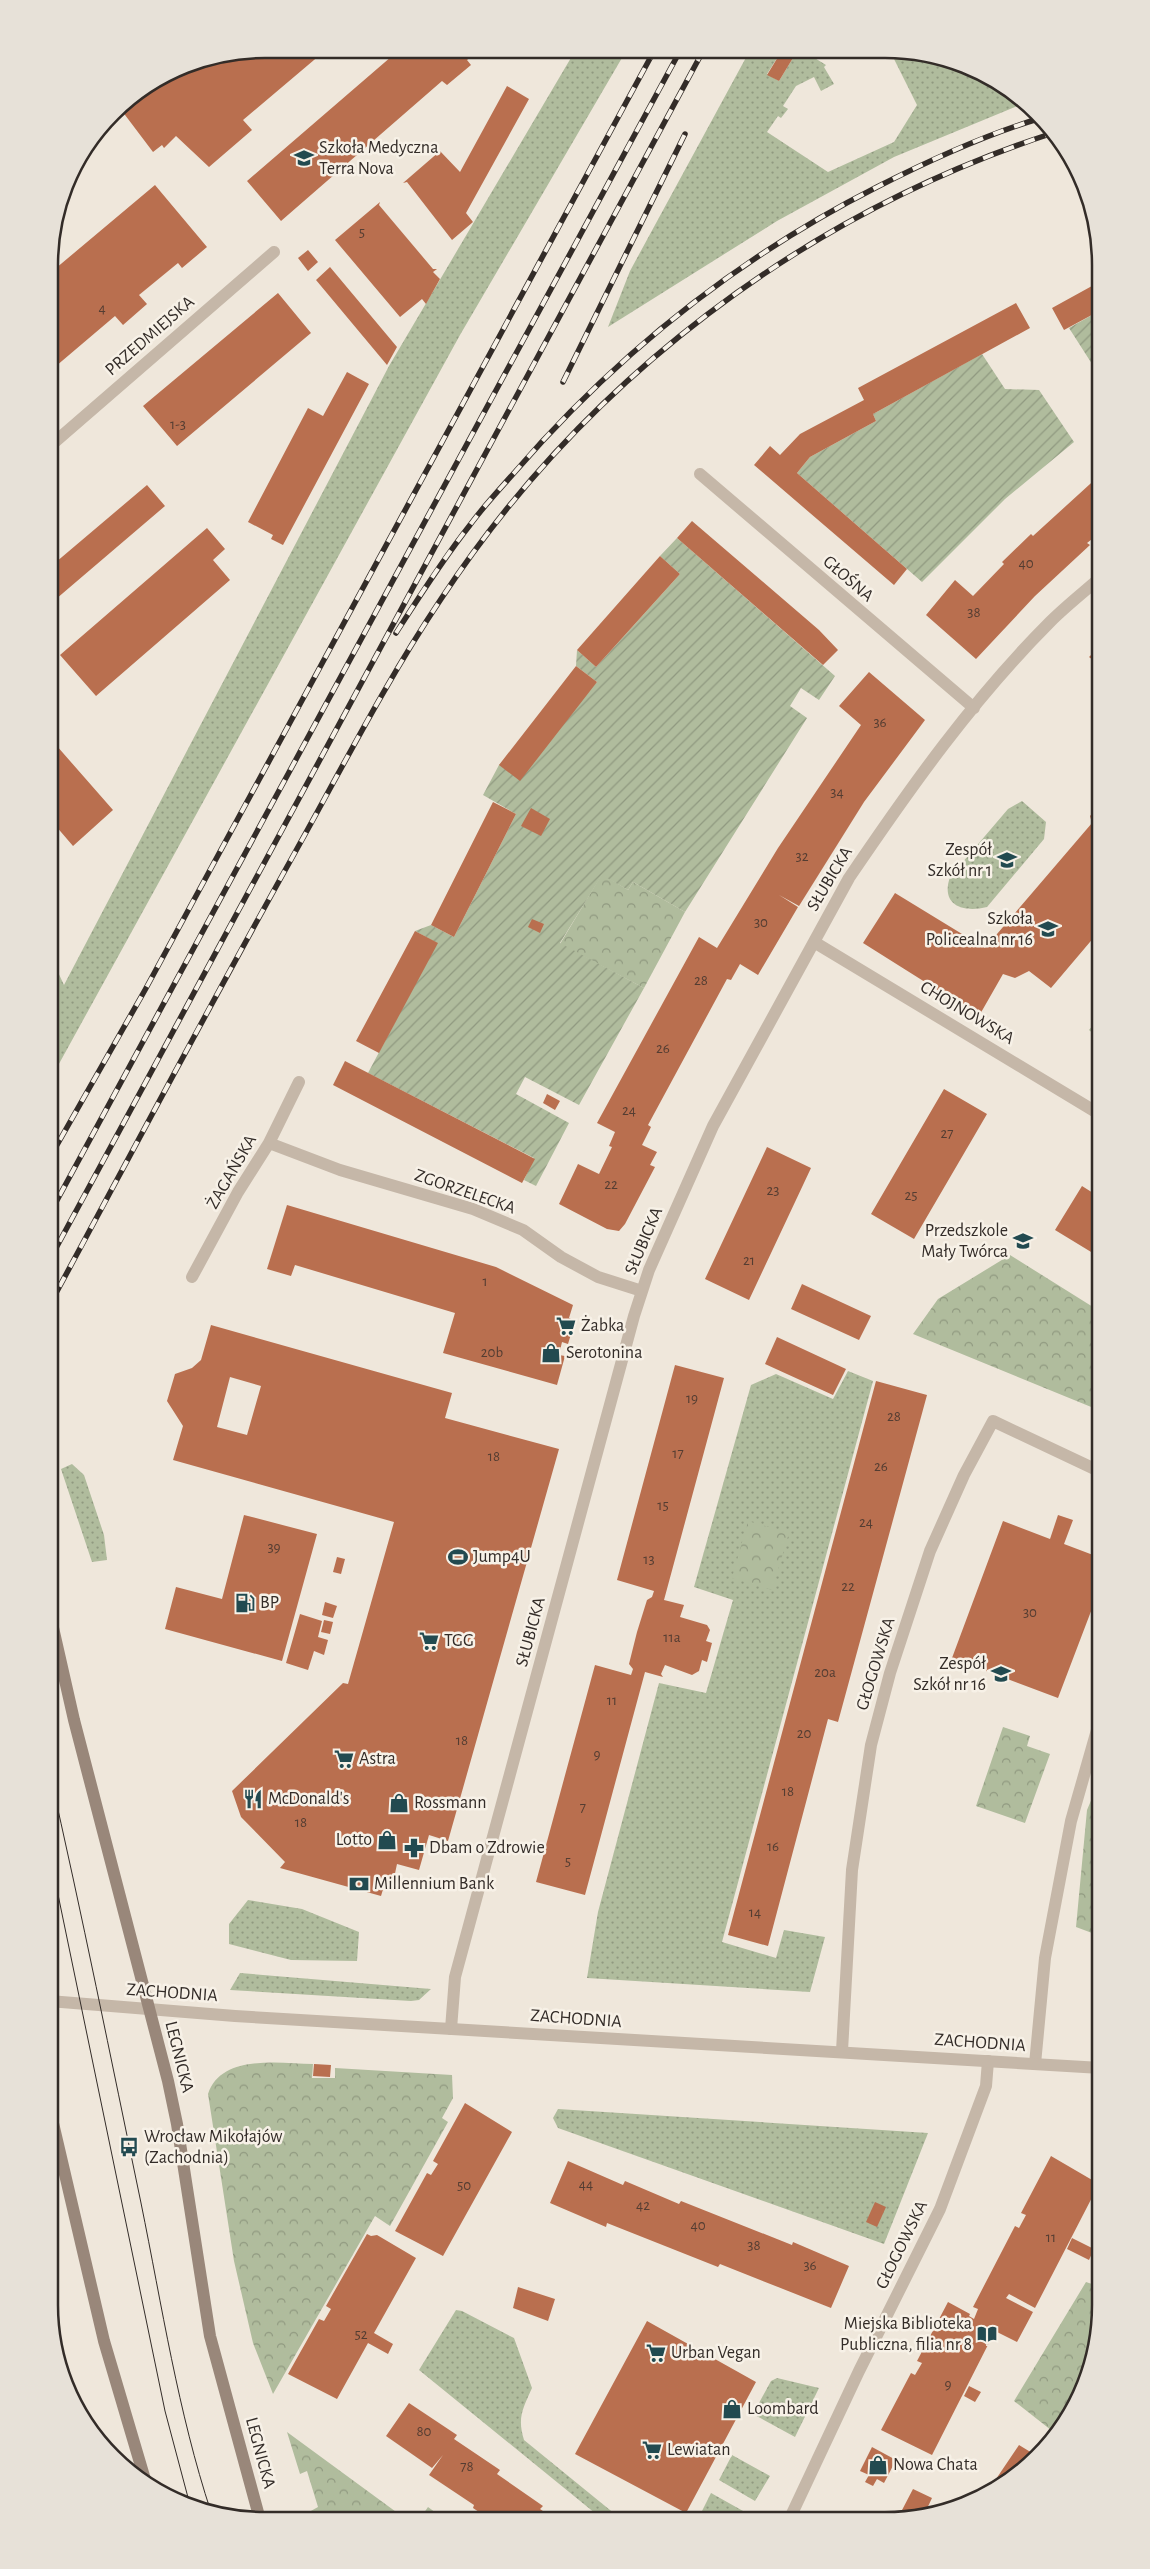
<svg xmlns="http://www.w3.org/2000/svg" width="1150" height="2569" font-family="'Alegreya Sans',sans-serif">
  <style>
    .grass { fill: url(#grass-dots) }
    .park { fill: url(#park-crowns) }
    .garden { fill: url(#garden-furrows) }
    .pitch { fill: #b0bc9d }
    .building { fill: #b96f4f; fill-rule: evenodd }
    .lines { fill: none; stroke-linecap: round; stroke-linejoin: round }
    .minor { stroke: #c5b7a8; stroke-width: 12 }
    .tertiary { stroke: #c5b7a8; stroke-width: 12 }
    .secondary { stroke: #99877a; stroke-width: 12 }
    .tram { stroke: #332c28; stroke-width: 1 }
    .rail-casing { stroke: #332c28; stroke-width: 5.5 }
    .rail { stroke: #f7f1e7; stroke-width: 4; stroke-dasharray: 11; stroke-linecap: butt }
    .labels { text-anchor: middle; dominant-baseline: central; stroke-width: 5; stroke-linejoin: round; paint-order: stroke }
    .number-label { font-size: 15px; fill: #543d32 }
    .poi-label { font-size: 18px; fill: #332c28; stroke: #f7f1e7; text-anchor: start }
    .street-label { font-size: 18px; fill: #332c28; stroke: #f7f1e7 }
    .rim { fill: none; stroke: #332c28; stroke-width: 2.5 }
  </style>
  <defs>
    <pattern id="grass-dots" width="8" height="8" patternUnits="userSpaceOnUse" patternTransform="scale(1.25)"><rect width="8" height="8" fill="#b0bc9d"/><path d="M2 2h.1M6 6h.1" fill="none" stroke="#909980" stroke-width="1.8" stroke-linecap="round"/></pattern>
    <pattern id="park-crowns" width="20" height="18" patternUnits="userSpaceOnUse" patternTransform="scale(1.25)"><rect width="20" height="18" fill="#b0bc9d"/><path d="M2 6a3 3 0 1 1 6 0M12 15a3 3 0 1 1 6 0" fill="none" stroke="#909980"/></pattern>
    <pattern id="garden-furrows" width="10" height="10" patternUnits="userSpaceOnUse" patternTransform="scale(1.25)"><rect width="10" height="10" fill="#b0bc9d"/><path d="M-1 1l2-2M0 10L10 0M9 11l2-2" fill="none" stroke="#909980"/></pattern>
  </defs>
  <rect width="100%" height="100%" fill="#efe7db"/>
  <path class="grass" d="M575,51h51l-166,284 -411,747v-129l15,32 325,-619z
    M749,52h32l-14,22 12,7 17,-28 -1,-1h10l21,13 -2,2 10,17 -13,7 -7,-14 -18,9 -13,20 5,3 -7,9 -3,-2 -11,16 61,40 66,-30 23,-37 -26,-52h36l54,18 46,31 -133,55 -117,64 -169,106 22,-56z
    M1022,801l24,21 -2,17 -57,68c-23,6 -47,-1 -37,-30l58,-68z
    M848,1371l25,10 -151,561 54,16 8,-28 41,7 -15,55 -223,-14 11,-66 61,-229 47,10 27,-93 -39,-13 57,-202 25,-11 57,25z
    M72,1464l12,11 20,60 3,25 -15,2 -31,-93z
    M248,1900l54,9 57,23 -2,29 -66,-1 -62,-16v-20z
    M240,1973l191,16 -12,11 -8,1 -181,-11z
    M558,2109l370,24 -44,111 -326,-116 -5,-10z
    M456,2310l6,1 52,27 18,50c-9,20 -15,30 -8,52l97,79 -20,-1 -182,-148z
    M777,2378l42,10 -24,49 -42,-23 18,-33z
    M732,2455l38,21 -15,25 -36,-21z
    M711,2493l41,23 -2,3h-52z"/>
  <path class="park" d="M602,874l26,16 5,-8 52,30 -41,76 -84,-44z
    M1010,1255l91,57v99l-188,-77 25,-35z
    M748,1521l41,12 -17,57 -40,-12z
    M1003,1727l27,9 -3,10 23,8 -25,69 -49,-17z
    M1101,1777v138l-9,18 -16,-6 11,-117z
    M313,2064l-1,14h23v-10l117,7 1,23 -11,20 6,4 -58,104 -15,-10 -102,178 -20,-51 -19,-82 -26,-167c13,-40 70,-31 105,-30z
    M1086,2282l15,5v32l-16,68 -29,47 -42,-33z
    M287,2432l116,85h-93l-1,-5 9,-5 -11,-36 -7,3z
    M428,2507l15,11 -22,-1z"/>
  <path class="garden" d="M1101,310v68l-32,-50z
    M982,354l23,35 34,1 35,52 -69,57 -83,83 -125,-109 13,-16 66,-36 -3,-7z
    M677,538l158,138 -16,24 -18,-12 -11,18 17,12 -122,194 -52,-30 -5,8 -26,-15 -42,68 84,45 -65,117 -54,-28 -9,17 53,29 -33,63 -12,-6 10,-22 -166,-85 69,-130 -22,-12 16,-6 23,12 62,-123 -33,-19 16,-30 98,-83 -21,-16 1,-16 19,17 84,-93 -20,-18z"/>
  <path class="pitch" d="M1101,1015v25l-12,-10z"/>
  <path class="building" d="M264,49h63l-84,71 9,10 -43,37 -33,-31 -12,12 -2,-3 -9,7 -34,-45 3,-5 60,-37z
    M399,50h79l-11,10 4,5 -24,20 -5,-4 -161,140 -34,-40z
    M781,52l15,1 -17,28 -12,-6z
    M507,86l22,13 -63,114 7,9 -21,18 -45,-58 -4,1 37,-32 20,21z
    M155,185l52,62 -25,21 -4,-5 -39,32 8,9 -24,21 -8,-9 -66,56v-98z
    M380,202l-1,3 54,64h4l-4,3 7,7 -14,25 -4,-5 -22,18 -65,-77z
    M308,250l10,12 -10,9 -10,-13z
    M330,267l67,80 -10,18 -71,-85z
    M1101,281v29l-37,20 -12,-22z
    M278,293l33,40 -134,113 -34,-40z
    M1016,303l14,25 -157,86 3,7 -66,36 -13,16 110,96 -13,16 -140,-120 16,-19 10,9 20,-21 64,-34 -6,-12z
    M347,372l22,12 -86,161 -12,-6 2,-4 -25,-13 60,-114 15,8z
    M1101,474v58l-14,11 3,2 -55,51 -59,63 -50,-44 29,-35 18,16 31,-32 -2,-2 29,-28 2,2z
    M147,485l18,21 -116,99v-37z
    M692,521l127,109 19,20 -15,15 -146,-127z
    M207,528l18,21 -12,11 17,20 -134,116 -36,-41z
    M660,556l20,18 -84,93 -19,-17z
    M1101,645v16l-3,3 -9,-7z
    M576,666l21,16 -77,99 -21,-16z
    M869,672l56,48 -61,82 -65,104 -20,-11 19,12 -40,68 -18,-11 -9,16 -4,-1 -79,146 3,2 -9,18 15,7 -7,13 5,2 -30,57 -6,7 -12,-2 -48,-25 19,-40 21,10 13,-27 -3,-1 6,-14 -18,-9 102,-186 18,11 61,-100 83,-123 -22,-19z
    M49,737l64,73 -40,36 -24,-28z
    M493,802l23,12 -62,123 -23,-12z
    M1101,803v126l-50,59 -22,-17 -14,7 -12,-4 -24,42 -116,-73 32,-50 90,55 107,-125 -2,-7z
    M531,808l19,11 -9,17 -20,-10z
    M532,919l12,5 -4,9 -12,-6z
    M415,931l23,12 -59,110 -23,-12z
    M345,1061l190,98 -13,24 -189,-98z
    M944,1089l43,25 -73,125 -43,-25z
    M547,1094l13,7 -5,9 -12,-7z
    M767,1147l44,21 -62,132 -44,-21z
    M1082,1186l19,12v60l-46,-28z
    M287,1205l209,62 77,38 -4,13 6,3 -7,23 -6,-2 -3,13 6,1 -8,29 -114,-32 12,-40 -160,-48 -4,11 -24,-7z
    M802,1284l69,32 -12,24 -68,-31z
    M211,1325l241,68 -7,25 114,31 -111,392 -19,-6 -10,35 -22,-6 -3,14 -7,-2 -6,20 -101,-28 5,-6 -44,-45 -9,-26 111,-108 5,1 46,-162 -221,-62 10,-34 -16,-25 8,-27 17,-6 9,-8zM230,1377l31,9 -14,49 -30,-8z
    M777,1337l69,32 -13,26 -68,-31z
    M675,1365l49,13 -60,222 20,5 -4,12 27,8 3,5 -4,11 6,2 -5,19 -5,-2 -3,11 -7,4 -27,-10 -4,9 2,3 -18,-5 -60,223 -49,-13 59,-217 36,10 2,-6 -4,-5 8,-32 10,-32 5,-3 2,-6 -37,-11z
    M876,1381l51,14 -89,327 -10,-3 -60,227 -40,-11z
    M244,1515l73,19 -35,127 -117,-32 11,-42 46,12z
    M1058,1515l15,5 -9,24 37,14v27l-43,113 -106,-40 51,-137 47,18z
    M337,1557l8,2 -4,15 -8,-2z
    M325,1602l12,4 -4,12 -11,-3z
    M300,1614l22,7 -4,16 10,3 -4,15 -10,-4 -6,19 -22,-7z
    M324,1620l9,2 -3,12 -9,-2z
    M314,2064l17,1 -1,12 -17,-1z
    M465,2103l47,29 -69,124 -48,-25 32,-58 4,2 7,-11 -5,-3z
    M1051,2156l48,28 -64,124 -26,-14 -3,4 27,14 -16,30 -22,-11 -63,124 -51,-25 30,-57 4,2 7,-12 -5,-2 31,-59 22,12 -1,2 5,3 4,-10 -5,-2 42,-81 4,2 7,-13 -5,-2z
    M568,2161l55,24 2,-4 54,23 2,-3 111,44 1,-3 56,24 -18,42 -111,-44 -2,3 -111,-44 -1,4 -56,-24z
    M875,2202l11,5 -9,20 -11,-5z
    M367,2234l4,2 6,-1 39,23 -42,75 19,11 -5,10 -20,-11 -31,56 -49,-25 31,-55 5,2 7,-12 -5,-3z
    M1072,2238l22,11 -5,11 -22,-11z
    M518,2287l37,12 -7,22 -35,-13z
    M647,2321l109,61 -70,131 -111,-59z
    M969,2386l12,6 -6,10 -11,-6z
    M409,2403l48,32 -3,4 46,31 -3,4 46,32 -3,3 13,9h-65l-15,-10 1,-3 -45,-30 14,-20 -11,13 -46,-32z
    M1019,2445l18,11 -37,30 -6,-4z
    M872,2447l24,13 -12,23 -7,-4 -4,7 -8,-4 4,-7 -9,-4z
    M913,2489l19,9 -8,17 -14,2 -9,-5z"/>
  <g class="lines">
    <path class="minor" d="M49,447l225,-195
      M700,474l274,234
      M814,942l287,173
      M269,1143l71,27 133,39 50,21 38,27 37,20 44,14
      M192,1277l46,-85 31,-49 30,-61
      M451,2029l4,-52 179,-661 15,-46 64,-144 136,-248c61,-90 124,-179 201,-256 16,-16 34,-30 51,-45
      M842,2051l10,-181 19,-125 19,-72 40,-122 34,-76 29,-54 108,51
      M1035,2064l10,-106 26,-137 30,-105
      M789,2520l70,-149 81,-162 46,-123 2,-25"/>
    <path class="tertiary" d="M49,2001l186,15 866,52"/>
    <path class="secondary" d="M49,1610l25,110 94,361 9,43 33,212 49,180
      M49,2106l55,235 42,142"/>
    <path class="tram" d="M49,1770c33,144 62,289 92,433 21,103 37,209 70,309
      M49,1851l116,560 25,94"/>
    <defs>
      <path id="rail" d="M563,382l122,-248
        M396,633c23,-36 47,-74 74,-108 13,-18 29,-35 44,-52 102,-118 223,-215 363,-286 53,-27 107,-52 164,-69
        M49,1159l96,-169 509,-939
        M49,1215l631,-1164
        M49,1261l654,-1210
        M49,1306c81,-150 161,-301 244,-450 48,-86 93,-175 148,-257 144,-219 363,-385 612,-466"/>
    </defs>
    <use href="#rail" class="rail-casing"/>
    <use href="#rail" class="rail"/>
  </g>
  <defs>
    <symbol id="university-bare" viewBox="-9 -9 18 18"><path d="M0-5L7-2L0 1L-7-2ZM-4 1L0 2.5L4 1V4Q0 6-4 4Z" fill="#224a50" stroke="#f7f1e7" stroke-width="2.5" paint-order="stroke"/></symbol>
    <symbol id="school-bare" viewBox="-9 -9 18 18"><path d="M0-5L7-2L0 1L-7-2ZM-4 1L0 2.5L4 1V4Q0 6-4 4Z" fill="#224a50" stroke="#f7f1e7" stroke-width="2.5" paint-order="stroke"/></symbol>
    <symbol id="supermarket-bare" viewBox="-9 -9 18 18"><path d="M-6-5.5h2.5l.6 2H6L4.5 2H-2.5L-4.4-4H-6ZM-1.5 3.2a1.3 1.3 0 1 0 .1 0ZM3 3.2a1.3 1.3 0 1 0 .1 0Z" fill="#224a50" stroke="#f7f1e7" stroke-width="2.5" paint-order="stroke"/></symbol>
    <symbol id="shop-bare" viewBox="-9 -9 18 18"><path d="M-5-2.5h2.3a2.7 3.5 0 0 1 5.4 0H5L5.5 6h-11ZM-1.5-2.5h3a1.5 2.3 0 0 0-3 0Z" fill="#224a50" stroke="#f7f1e7" stroke-width="2.5" paint-order="stroke"/></symbol>
    <symbol id="stadium-bare" viewBox="-9 -9 18 18"><path d="M0-5a6.5 5 0 1 0 0 10a6.5 5 0 1 0 0-10ZM-3.5-1.8h7v3.6h-7Z" fill="#224a50" stroke="#f7f1e7" stroke-width="2.5" paint-order="stroke"/></symbol>
    <symbol id="fuel-bare" viewBox="-9 -9 18 18"><path d="M-5.5-6h7V0h2V4h1.3V-2.5L3-4.5l.8-.8L6-3V5H2.5V1h-1V6h-7ZM-4.2-4.7v3.2H.2V-4.7Z" fill="#224a50" stroke="#f7f1e7" stroke-width="2.5" paint-order="stroke"/></symbol>
    <symbol id="restaurant-bare" viewBox="-9 -9 18 18"><path d="M-5-6h1v4h1v-4h1v4h1v-4h1v5L-1.5 .5V6h-2V.5L-5-1ZM5-6V6H3V1.5H1.5Q1.5-4 5-6Z" fill="#224a50" stroke="#f7f1e7" stroke-width="2.5" paint-order="stroke"/></symbol>
    <symbol id="pharmacy-bare" viewBox="-9 -9 18 18"><path d="M-2-6h4v4h4v4h-4v4h-4v-4h-4v-4h4Z" fill="#224a50" stroke="#f7f1e7" stroke-width="2.5" paint-order="stroke"/></symbol>
    <symbol id="bank-bare" viewBox="-9 -9 18 18"><path d="M-6-4H6V4H-6ZM0-2.3a2.3 2.3 0 1 0 0 4.6a2.3 2.3 0 1 0 0-4.6Z" fill="#224a50" stroke="#f7f1e7" stroke-width="2.5" paint-order="stroke"/></symbol>
    <symbol id="bus-bare" viewBox="-9 -9 18 18"><path d="M-5-6H5V4H4V6H2V4H-2V6H-4V4H-5ZM-3.5-4V0h7V-4ZM-3.5 1.2v1.5H-2V1.2ZM2 1.2v1.5H3.5V1.2Z" fill="#224a50" stroke="#f7f1e7" stroke-width="2.5" paint-order="stroke"/></symbol>
    <symbol id="library-bare" viewBox="-9 -9 18 18"><path d="M-6-4Q-3-5.5-.7-3.5V5Q-3 3-6 4ZM6-4Q3-5.5 .7-3.5V5Q3 3 6 4Z" fill="#224a50" stroke="#f7f1e7" stroke-width="2.5" paint-order="stroke"/></symbol>
  </defs>
  <g fill-rule="evenodd">
    <use href="#university-bare" x="290" y="144" width="28" height="28"/>
    <use href="#school-bare" x="993" y="846" width="28" height="28"/>
    <use href="#university-bare" x="1034" y="915" width="28" height="28"/>
    <use href="#school-bare" x="1009" y="1227" width="28" height="28"/>
    <use href="#supermarket-bare" x="552" y="1312" width="28" height="28"/>
    <use href="#shop-bare" x="537" y="1339" width="28" height="28"/>
    <use href="#stadium-bare" x="444" y="1543" width="28" height="28"/>
    <use href="#fuel-bare" x="231" y="1589" width="28" height="28"/>
    <use href="#supermarket-bare" x="415" y="1627" width="28" height="28"/>
    <use href="#school-bare" x="987" y="1660" width="28" height="28"/>
    <use href="#supermarket-bare" x="330" y="1745" width="28" height="28"/>
    <use href="#restaurant-bare" x="239" y="1785" width="28" height="28"/>
    <use href="#shop-bare" x="385" y="1789" width="28" height="28"/>
    <use href="#shop-bare" x="373" y="1826" width="28" height="28"/>
    <use href="#pharmacy-bare" x="400" y="1834" width="28" height="28"/>
    <use href="#bank-bare" x="345" y="1870" width="28" height="28"/>
    <use href="#bus-bare" x="115" y="2133" width="28" height="28"/>
    <use href="#library-bare" x="973" y="2320" width="28" height="28"/>
    <use href="#supermarket-bare" x="642" y="2339" width="28" height="28"/>
    <use href="#shop-bare" x="718" y="2395" width="28" height="28"/>
    <use href="#supermarket-bare" x="638" y="2436" width="28" height="28"/>
    <use href="#shop-bare" x="864" y="2451" width="28" height="28"/>
  </g>
  <g class="labels">
    <g class="number-label">
      <text x="362" y="232">5</text>
      <text x="102" y="308">4</text>
      <text x="178" y="424">1-3</text>
      <text x="1026" y="563">40</text>
      <text x="974" y="612">38</text>
      <text x="880" y="722">36</text>
      <text x="837" y="792">34</text>
      <text x="802" y="856">32</text>
      <text x="761" y="922">30</text>
      <text x="701" y="980">28</text>
      <text x="663" y="1048">26</text>
      <text x="629" y="1110">24</text>
      <text x="947" y="1133">27</text>
      <text x="611" y="1184">22</text>
      <text x="773" y="1190">23</text>
      <text x="911" y="1195">25</text>
      <text x="749" y="1260">21</text>
      <text x="485" y="1281">1</text>
      <text x="492" y="1352">20b</text>
      <text x="692" y="1398">19</text>
      <text x="894" y="1416">28</text>
      <text x="678" y="1453">17</text>
      <text x="494" y="1456">18</text>
      <text x="881" y="1466">26</text>
      <text x="663" y="1505">15</text>
      <text x="866" y="1522">24</text>
      <text x="274" y="1547">39</text>
      <text x="649" y="1559">13</text>
      <text x="848" y="1586">22</text>
      <text x="1030" y="1612">30</text>
      <text x="672" y="1637">11a</text>
      <text x="825" y="1672">20a</text>
      <text x="612" y="1700">11</text>
      <text x="804" y="1733">20</text>
      <text x="462" y="1740">18</text>
      <text x="597" y="1754">9</text>
      <text x="788" y="1791">18</text>
      <text x="583" y="1807">7</text>
      <text x="301" y="1822">18</text>
      <text x="773" y="1846">16</text>
      <text x="568" y="1861">5</text>
      <text x="755" y="1912">14</text>
      <text x="586" y="2184">44</text>
      <text x="464" y="2185">50</text>
      <text x="643" y="2205">42</text>
      <text x="698" y="2225">40</text>
      <text x="1051" y="2237">11</text>
      <text x="754" y="2245">38</text>
      <text x="810" y="2265">36</text>
      <text x="361" y="2334">52</text>
      <text x="948" y="2384">9</text>
      <text x="424" y="2431">80</text>
      <text x="467" y="2466">78</text>
    </g>
    <g class="poi-label">
      <text x="319" y="148">Szkoła Medyczna<tspan x="319" dy="21">Terra Nova</tspan></text>
      <text x="992" y="850" text-anchor="end">Zespół<tspan x="992" dy="21">Szkół nr 1</tspan></text>
      <text x="1033" y="919" text-anchor="end">Szkoła<tspan x="1033" dy="21">Policealna nr 16</tspan></text>
      <text x="1008" y="1231" text-anchor="end">Przedszkole<tspan x="1008" dy="21">Mały Twórca</tspan></text>
      <text x="581" y="1326">Żabka</text>
      <text x="566" y="1353">Serotonina</text>
      <text x="473" y="1557">Jump4U</text>
      <text x="260" y="1603">BP</text>
      <text x="444" y="1641">TGG</text>
      <text x="986" y="1664" text-anchor="end">Zespół<tspan x="986" dy="21">Szkół nr 16</tspan></text>
      <text x="359" y="1759">Astra</text>
      <text x="268" y="1799">McDonald's</text>
      <text x="414" y="1803">Rossmann</text>
      <text x="372" y="1840" text-anchor="end">Lotto</text>
      <text x="429" y="1848">Dbam o Zdrowie</text>
      <text x="374" y="1884">Millennium Bank</text>
      <text x="144" y="2137">Wrocław Mikołajów<tspan x="144" dy="21">(Zachodnia)</tspan></text>
      <text x="972" y="2324" text-anchor="end">Miejska Biblioteka<tspan x="972" dy="21">Publiczna, filia nr 8</tspan></text>
      <text x="671" y="2353">Urban Vegan</text>
      <text x="747" y="2409">Loombard</text>
      <text x="667" y="2450">Lewiatan</text>
      <text x="893" y="2465">Nowa Chata</text>
    </g>
    <g class="street-label">
      <text transform="translate(150 336) rotate(-41)">PRZEDMIEJSKA</text>
      <text transform="translate(848 579) rotate(41)">GŁOŚNA</text>
      <text transform="translate(830 879) rotate(-59)">SŁUBICKA</text>
      <text transform="translate(967 1013) rotate(31)">CHOJNOWSKA</text>
      <text transform="translate(232 1172) rotate(-60)">ŻAGAŃSKA</text>
      <text transform="translate(465 1192) rotate(19)">ZGORZELECKA</text>
      <text transform="translate(644 1241) rotate(-67)">SŁUBICKA</text>
      <text transform="translate(531 1632) rotate(-75)">SŁUBICKA</text>
      <text transform="translate(876 1664) rotate(-73)">GŁOGOWSKA</text>
      <text transform="translate(172 1993) rotate(4)">ZACHODNIA</text>
      <text transform="translate(576 2019) rotate(4)">ZACHODNIA</text>
      <text transform="translate(980 2043) rotate(4)">ZACHODNIA</text>
      <text transform="translate(179 2057) rotate(76)">LEGNICKA</text>
      <text transform="translate(902 2245) rotate(-64)">GŁOGOWSKA</text>
      <text transform="translate(260 2453) rotate(75)">LEGNICKA</text>
    </g>
  </g>
  <path d="M0 0H1150V2569H0ZM265 58H885A207 207 0 0 1 1092 265V2305A207 207 0 0 1 885 2512H265A207 207 0 0 1 58 2305V265A207 207 0 0 1 265 58Z" fill="#e7e1d8" fill-rule="evenodd"/>
  <path class="rim" d="M265 58H885A207 207 0 0 1 1092 265V2305A207 207 0 0 1 885 2512H265A207 207 0 0 1 58 2305V265A207 207 0 0 1 265 58Z"/>
</svg>
